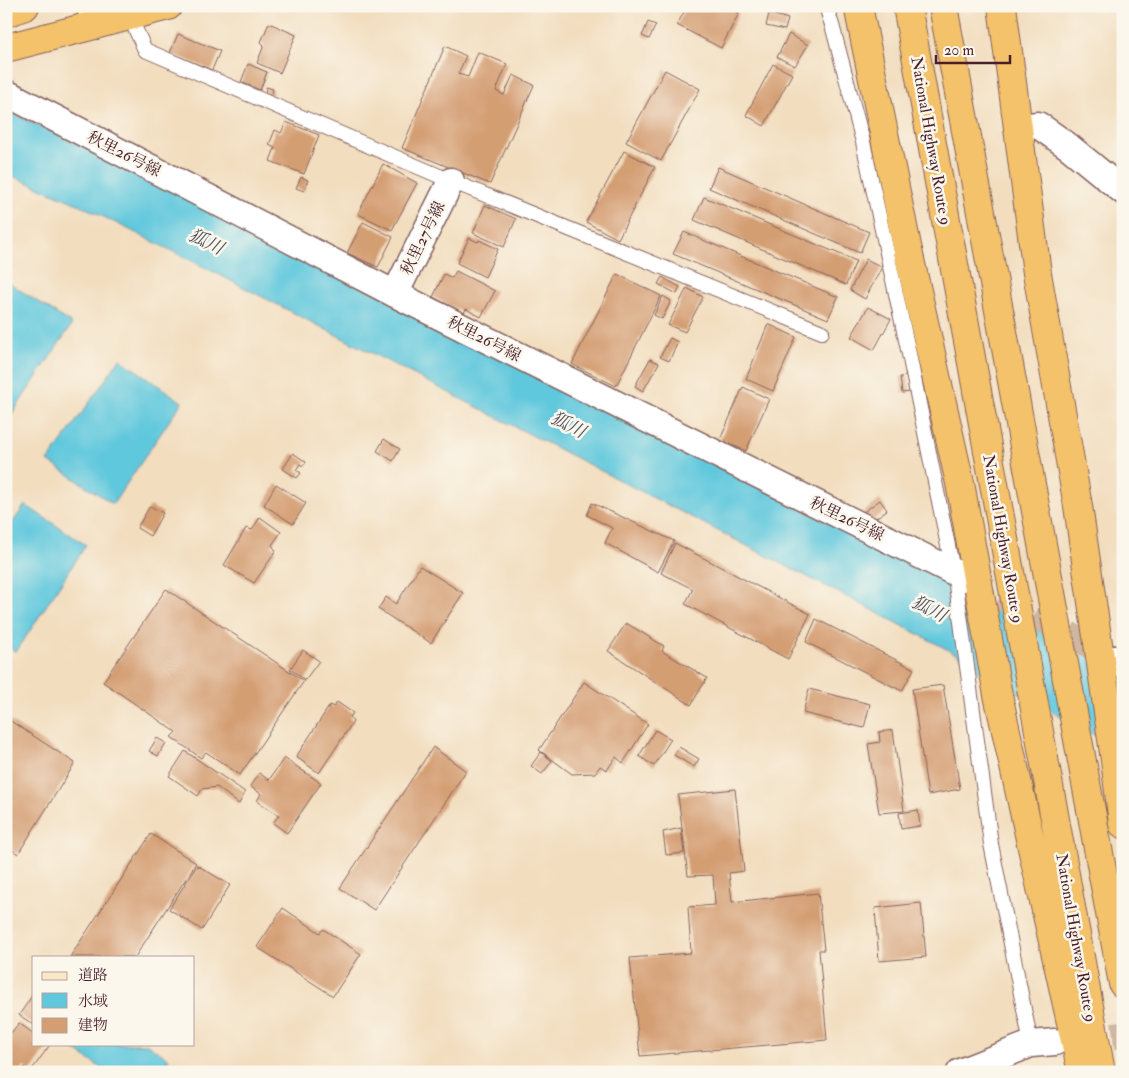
<svg xmlns="http://www.w3.org/2000/svg" width="1129" height="1078" font-family="'IM FELL Double Pica','Noto Serif JP',serif">
  <style>
    .water { fill: #60c8dd; stroke: #557484 }
    .building { fill: #d49e73 }
    .lines { fill: none; stroke-linecap: round; stroke-linejoin: round }
    .street-tunnel { stroke: #d0b7a1; stroke-width: 26; stroke-dasharray: 26 13; stroke-linecap: butt }
    .lane-casing { stroke: #85625e; stroke-width: 16 }
    .street-casing { stroke: #85625e; stroke-width: 29 }
    .secondary-casing { stroke: #85625e; stroke-width: 30 }
    .highway-casing { stroke: #85625e; stroke-width: 30 }
    .lane { stroke: #fff; stroke-width: 14 }
    .street { stroke: #fff; stroke-width: 26 }
    .secondary { stroke: #fae7c3; stroke-width: 28 }
    .highway { stroke: #f3c26a; stroke-width: 28 }
    .labels { text-anchor: middle; dominant-baseline: central; stroke-width: 5; stroke-linejoin: round; paint-order: stroke }
    .street-label { font-size: 16px; fill: #4a1f2b; stroke: #fbf7ec }
    .water-label { font-size: 18px; font-style: italic; fill: #515260; stroke: #fbf7ec }
  </style>
  <rect width="100%" height="100%" fill="#fbf7ec"/>
  <filter id="ink" filterUnits="userSpaceOnUse"><feTurbulence type="fractalNoise" baseFrequency=".02" numOctaves="2"/><feDisplacementMap in="SourceGraphic" scale="10" xChannelSelector="R" yChannelSelector="G"/><feConvolveMatrix kernelMatrix="1 2 1 2 8 2 1 2 1" color-interpolation-filters="sRGB"/></filter>
  <filter id="wash" filterUnits="userSpaceOnUse"><feTurbulence type="fractalNoise" baseFrequency=".0096" numOctaves="4" result="noise"/><feDisplacementMap in="SourceGraphic" scale="20" xChannelSelector="R" yChannelSelector="G"/><feGaussianBlur stdDeviation="1.12" result="paint"/><feColorMatrix in="noise" values="0 0 0 0 0 0 0 0 0 0 0 0 0 0 0 0 0 1.4 0 .05"/><feComposite in="paint" operator="in"/></filter>
  <g filter="url(#wash)">
    <rect width="100%" height="100%" fill="#f2ddbe"/>
    <path class="water" d="M6,110l127,60 807,409 134,69 49,28v75l-152,-84 -13,-12 -80,-42 -672,-345 -126,-63 -74,-32z
      M6,281l66,43 -66,99z
      M120,359l62,43 -69,102 -65,-43z
      M25,505l61,40 -70,107 -10,-7v-113z
      M78,1044h69l22,15 -8,13h-54l-32,-22z"/>
    <g id="blocks">
      <path class="building" d="M687,6h37l15,7 -18,35 -44,-23z
        M769,13l19,6 -3,11 -19,-4z
        M648,22l8,3 -7,14 -7,-3z
        M269,23l27,12 -16,38 -23,-10 7,-18 -3,-3z
        M178,34l42,17 -8,19 -42,-17z
        M789,34l19,11 -13,21 -18,-9z
        M445,46l21,10 -8,18 10,3 10,-25 29,12 -11,27 8,4 9,-20 21,10 -44,99 -88,-36z
        M248,64l19,8 -7,18 -19,-8z
        M773,64l19,10 -28,52 -18,-11z
        M665,70l35,19 -39,72 -35,-19z
        M266,87l7,2 -1,7 -7,-2z
        M286,122l33,13 -15,39 -34,-13 5,-13 -6,-3 6,-15 6,3z
        M624,151l31,16 -37,72 -32,-17z
        M383,164l34,19 -25,47 -34,-16z
        M718,167l151,65 -9,21 -151,-65z
        M301,177l7,3 -4,11 -8,-3z
        M704,197l152,64 -10,24 -152,-65z
        M485,205l31,14 -12,28 -31,-14z
        M363,222l30,15 -15,30 -31,-14z
        M684,232l154,65 -10,22 -155,-65z
        M469,238l9,4 1,-2 19,9 -13,28 -28,-14z
        M866,259l16,8 -17,32 -15,-9z
        M456,271l39,20 -14,26 -15,-8 -2,4 -31,-16 11,-23 8,4z
        M617,274l44,22 -45,90 -44,-22z
        M662,277l18,10 -3,7 -19,-10z
        M687,288l16,9 -18,35 -17,-7z
        M663,296l8,5 -9,18 -8,-4z
        M868,307l23,12 -17,31 -23,-13z
        M768,324l28,13 -23,54 -27,-12z
        M670,338l8,4 -9,19 -9,-4z
        M650,359l9,4 -16,28 -8,-5z
        M908,376l2,16 -8,1 -2,-16z
        M743,387l26,12 -23,52 -26,-11z
        M384,439l16,10 -7,12 -16,-10z
        M293,453l13,9 -3,4 -3,-2 -4,6 5,3 -4,5 -14,-9z
        M276,484l30,19 -13,21 -29,-19z
        M880,500l7,10 -14,10 -11,-7z
        M592,503l82,38 -16,31 -53,-29 7,-15 -25,-13z
        M150,506l13,7 -13,23 -13,-8z
        M260,517l21,15 -9,13 4,6 -22,32 -30,-18 22,-37 6,2z
        M675,543l135,71 -22,45 -103,-55 8,-15 -32,-16z
        M420,566l43,27 -32,50 -53,-34 8,-12 10,7z
        M166,589l138,92 -64,94 -34,-23 -5,6 -30,-21 5,-5 -73,-50z
        M816,619l98,50 -12,22 -96,-49z
        M626,623l38,23 -2,5 45,27 -16,27 -83,-54z
        M303,650l16,11 -14,19 -15,-11z
        M584,682l64,42 -25,39 -7,-6 -9,13 -7,-4 -5,7 -23,1 -33,-24z
        M943,685l17,104 -32,6 -16,-106z
        M809,689l61,15 -6,24 -61,-15z
        M337,702l16,11 -3,4 3,5 -34,51 -23,-16 34,-52 4,2z
        M6,718l69,45 -57,91 -12,-8z
        M655,730l16,9 -17,27 -15,-10z
        M893,730l11,81 -25,2 -11,-69 12,-2 -1,-10z
        M157,738l9,5 -8,13 -9,-5z
        M433,747l33,24 -92,139 -34,-22z
        M679,747l20,12 -5,8 -20,-12z
        M185,751l60,41 -6,12 -22,-17 -15,2 -4,7 -29,-20z
        M541,752l11,9 -10,13 -11,-8z
        M284,758l37,25 -34,50 -14,-10 6,-8 -22,-14 4,-7 -11,-8 9,-13 10,7z
        M735,789l9,82 -15,2 3,29 86,-9 6,57h-5l8,90 -187,16 -10,-98 61,-5 -3,-46 27,-2 -2,-30 -25,1 -10,-81z
        M918,810l2,16 -19,3 -2,-16z
        M681,828l3,25 -18,2 -3,-23z
        M151,834l45,29 -61,94h-65z
        M197,865l33,20 -28,45 -33,-21z
        M921,903l5,54 -47,4 -4,-53z
        M283,908l37,25 3,-4 38,25 -28,42 -76,-49z
        M34,993v32l-15,-10z
        M19,1023l15,11v10h13l2,2 -18,25 -7,-4 -4,5h-4l-10,-8v-25z"/>
    </g>
  </g>
  <g filter="url(#ink)">
    <use href="#blocks" fill-opacity="0" stroke="#85625e" stroke-width="1"/>
    <g class="lines">
      <path class="street-tunnel" d="M966,578l149,81
        M1074,1040l49,-5"/>
      <defs>
        <path id="lane" d="M826,6l6,19 31,117 46,212 47,231 35,259 40,200
          M129,15l16,35 306,131 371,151"/>
        <path id="street" d="M6,93l389,201 571,284
          M1018,127l20,-2 30,21 55,45
          M395,294l56,-113
          M1115,659l8,5
          M960,1072l71,-28 24,-2"/>
        <path id="secondary" d="M91,6l4,19"/>
        <path id="highway" d="M858,6l49,240 53,237 38,212 84,377
          M907,6l194,1066
          M943,6l180,978
          M1002,6l35,267 41,233 37,254 8,64
          M6,13l19,-7
          M6,48l162,-42"/>
      </defs>
      <use href="#lane" class="lane-casing"/>
      <use href="#street" class="street-casing"/>
      <use href="#secondary" class="secondary-casing"/>
      <use href="#highway" class="highway-casing"/>
      <use href="#lane" class="lane"/>
      <use href="#street" class="street"/>
      <use href="#secondary" class="secondary"/>
      <use href="#highway" class="highway"/>
    </g>
  </g>
  <g class="labels">
    <g class="street-label">
      <text transform="translate(931 141) rotate(80)">National Highway Route 9</text>
      <text transform="translate(124 154) rotate(27)">秋里26号線</text>
      <text transform="translate(423 238) rotate(-64)">秋里27号線</text>
      <text transform="translate(484 339) rotate(27)">秋里26号線</text>
      <text transform="translate(847 519) rotate(26)">秋里26号線</text>
      <text transform="translate(1003 539) rotate(80)">National Highway Route 9</text>
      <text transform="translate(1076 938) rotate(80)">National Highway Route 9</text>
    </g>
    <g class="water-label">
      <text transform="translate(206 242) rotate(26)">狐川</text>
      <text transform="translate(568 425) rotate(27)">狐川</text>
      <text transform="translate(929 609) rotate(27)">狐川</text>
    </g>
  </g>
  <rect width="1129" height="1078" fill="none" stroke="#fbf7ec" stroke-width="25"/>
  <rect x="32" y="956" width="162" height="90" fill="#fbf7ec" stroke="#b4a19f"/>
  <rect x="42" y="972" width="25" height="8" fill="#fae7c3" stroke="#b4a19f"/>
  <text x="78" y="980" font-size="15" fill="#4a1f2b">道路</text>
  <rect x="42" y="993" width="25" height="15" fill="#60c8dd" stroke="#b4a19f"/>
  <text x="78" y="1006" font-size="15" fill="#4a1f2b">水域</text>
  <rect x="42" y="1018" width="25" height="15" fill="#d49e73" stroke="#b4a19f"/>
  <text x="78" y="1030" font-size="15" fill="#4a1f2b">建物</text>
  <path d="M936 55v8h74v-8" fill="none" stroke="#4a1f2b" stroke-width="2.5"/>
  <text x="944" y="55" font-size="15" fill="#4a1f2b" stroke="#fbf7ec" stroke-width="4" paint-order="stroke">20 m</text>
</svg>
